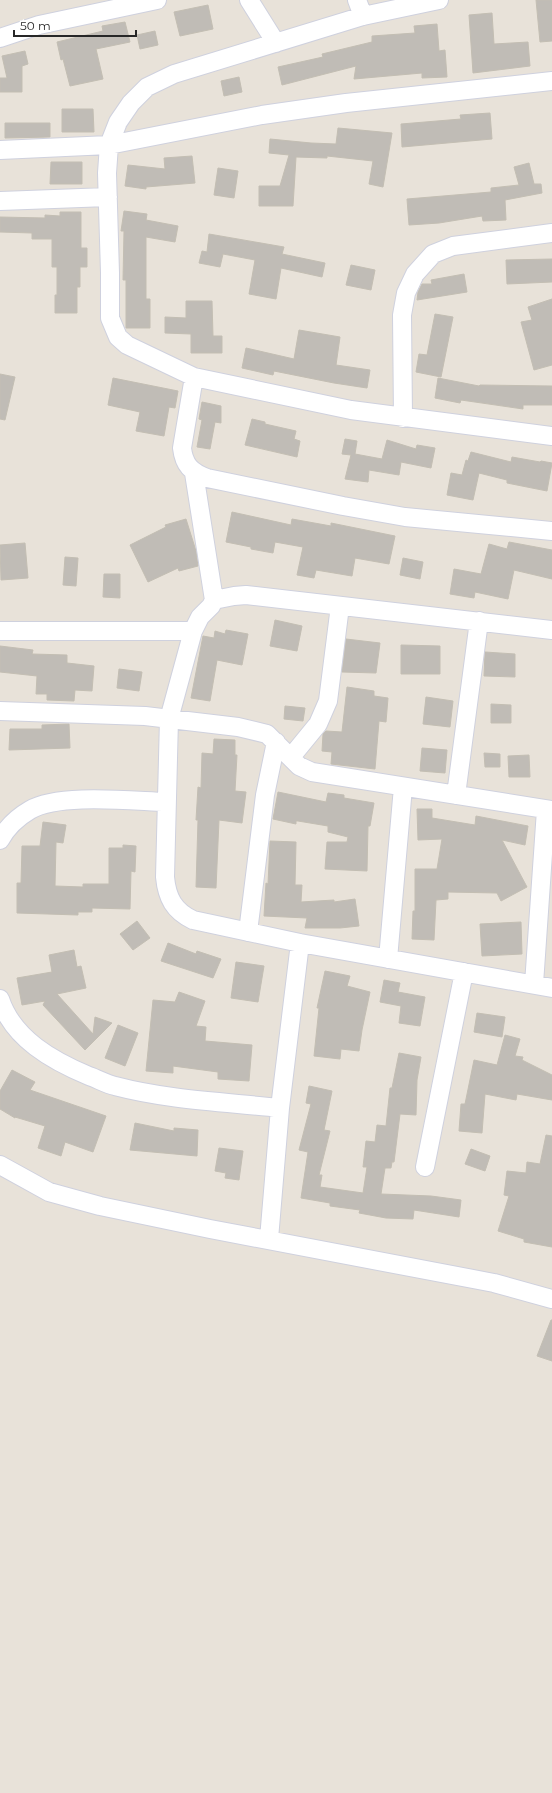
<svg xmlns="http://www.w3.org/2000/svg" width="552" height="1793" font-family="Montserrat,sans-serif">
  <style>
    .building { fill: #c0bcb6; stroke: #c3beb3 }
    .lines { fill: none; stroke-linecap: round; stroke-linejoin: round }
    .minor-casing { stroke: #cfd1de; stroke-width: 20 }
    .minor { stroke: #fff; stroke-width: 18 }
  </style>
  <rect width="100%" height="100%" fill="#e8e2d9"/>
  <path class="building" d="M536,0h16v41l-12,1z
    M208,5l5,24 -33,7 -6,-24z
    M492,13l2,31 34,-2 2,24 -57,7 -4,-58z
    M125,22l5,20 -34,7 7,30 -33,7 -7,-27 -2,1 -4,-18 46,-11 -1,-5z
    M437,24l2,27 6,-1 2,27 -25,1v-5l-68,6 2,-13 -74,19 -4,-18 45,-10 -1,-3 50,-12v-6l43,-3 -1,-7z
    M155,31l3,14 -18,4 -3,-14z
    M25,51l3,13 -6,2v26h-22v-14h7l-5,-22z
    M239,77l3,15 -18,4 -3,-15z
    M62,109h31l1,23h-32z
    M490,113l2,26 -90,8 -1,-23 60,-5 -1,-4z
    M5,123h45v14l-45,1z
    M338,128l54,5 -9,54 -14,-3 4,-23 -46,-5v2l-31,-1 -3,49h-34v-20h21l9,-31 -20,-2 1,-14 41,4 25,1z
    M192,156l3,27 -49,4v2l-21,-3 3,-21 37,4 -1,-11z
    M51,162h31v22h-32z
    M529,163l5,21h7l1,9 -37,7 1,20 -23,1 -1,-5 -43,7 -30,2 -2,-26 84,-7v-4l28,-3 -5,-18z
    M218,168l20,3 -4,27 -20,-3z
    M124,211l23,3 -1,6 32,6 -3,16 -29,-5v62h4v29h-24v-48h-3l1,-49h-3z
    M60,212h21v36h6v19h-7v20h-3v26h-22v-18h2v-28h-5v-28h-20v-6l-32,-1v-15l45,1v-3l15,1z
    M209,234l75,13 -2,7 43,9 -3,14 -41,-9 -5,31 -27,-5 6,-34 -32,-6 -3,13 -21,-4 3,-12 5,1z
    M552,259v23l-45,2 -1,-24z
    M351,265l24,5 -4,20 -25,-5z
    M464,274l3,18 -50,8 1,-8 4,-8h10l-1,-4z
    M552,299v66l-18,5 -13,-48 11,-2 -4,-13z
    M186,301h26l1,35h9v17h-31v-19l-26,-1v-16l21,1z
    M435,314l18,3 -12,60 -25,-5 3,-18 8,1z
    M299,330l41,7 -4,28 34,5 -3,18 -33,-5 -60,-12 -1,4 -31,-7 4,-20 48,11z
    M0,374l15,3 -10,43 -5,-1z
    M113,378l65,13 -3,17 -6,-1 -5,29 -28,-5 4,-19 -32,-7z
    M438,378l41,8 1,-1 72,1v19h-29v4l-62,-9 -1,3 -25,-5z
    M202,402l19,4v17l-6,-1 -5,27 -13,-2 5,-27 -3,-1z
    M252,419l13,3v2l31,7 -2,8 6,2 -3,16 -52,-12z
    M345,439l12,2 -2,13 27,5 5,-19 29,9 1,-4 18,3 -4,20 -30,-6 -2,13 -30,-5 -1,12 -23,-3 6,-24 -9,-1z
    M471,452l40,10 1,-5 28,5 1,-1 11,2 -5,28 -40,-8v-3l-28,-7 -6,27 -26,-5 4,-22 11,2 4,-15 2,1z
    M232,512l59,13 1,-6 39,7v-3l64,13 -6,28 -34,-6 -3,18 -36,-6 -2,8 -17,-3 6,-28 -28,-5 -2,11 -22,-4v-2l-25,-5z
    M186,519l10,32 2,15 -19,5 -1,-3 -30,14 -18,-37 36,-18 -1,-2z
    M509,542l43,8v29l-38,-9 -6,29 -33,-7 -1,6 -24,-4 4,-25 27,5 8,-30 18,5z
    M25,543l3,35 -27,2 -1,-35z
    M65,557l13,1 -2,28 -13,-1z
    M403,558l20,4 -3,17 -20,-4z
    M104,574h16v24l-17,-1z
    M275,620l27,6 -5,25 -27,-5z
    M226,630l22,4 -6,31 -25,-5 -7,41 -19,-3 12,-62 11,2 1,-7 10,3z
    M346,639l34,4 -4,30 -34,-1z
    M401,645l39,1v28h-39z
    M0,646l33,4 -1,4 35,1v8l27,3 -2,25 -17,-1 -1,11 -27,-1v-6h-11l1,-18 -37,-4z
    M485,652l30,2v23l-31,-1z
    M119,669l23,3 -3,19 -22,-3z
    M347,687l27,4v5l14,2 -2,24 -7,-1 -4,48 -44,-5 1,-12 -10,-1 1,-17 3,-3 16,1z
    M426,697l27,4 -3,26 -27,-3z
    M491,704l20,1v18h-20z
    M285,706l20,2 -2,13 -19,-2z
    M69,724l1,24 -61,2 1,-21h32v-4z
    M214,739l21,1v15h2l-2,36 11,1 -4,31 -23,-3 -3,68 -20,-1 2,-67h-2l2,-33 3,1 1,-35 11,1z
    M422,748l25,2 -2,23 -25,-2z
    M484,753l16,1v13h-15z
    M529,755l1,22h-21l-1,-21z
    M278,792l48,10 2,-9 16,2v3l30,5 -4,23h-2l-1,45 -42,-2 2,-27h20l1,-5 -20,-5v-6l-30,-5h-2v3l-23,-5z
    M417,809h15v9l43,7 1,-9 52,10 -3,19 -23,-5 25,47 -26,14 -4,-8 -49,-1v7l-12,1 -2,40 -22,-1 1,-28h2v-42h22l5,-30 -24,1z
    M43,822l23,3 -3,18 -7,-1 -1,44 28,1v-3h26v-36h14v-3l13,1 -1,26 -4,-1 -1,38 -38,-1v4h-14v3l-61,-2v-30h4l1,-37h18z
    M270,841l26,1 -1,43h7l-1,17 33,-2v2l21,-3 4,27 -19,2h-35l2,-10 -43,-2 2,-33 2,1z
    M137,921l13,17 -17,12 -13,-16z
    M521,922l1,32 -40,2 -2,-32z
    M168,943l28,11 1,-3 24,8 -8,19 -52,-17z
    M74,950l3,17 4,-1 5,22 -29,6 36,40 2,-17 17,6 -27,27 -42,-45 2,-4 -23,4 -5,-27 35,-6 -3,-17z
    M236,962l28,4 -6,36 -27,-4z
    M325,971l25,5 -3,10 23,6 -8,38 -3,21 -18,-2 -1,10 -26,-3 5,-48h-2z
    M384,980l16,3 -2,9 27,5 -5,29 -21,-3 2,-17 -21,-4z
    M179,992l26,9 -9,25 10,1 -1,14 47,4 -3,36 -31,-2v-7l-45,-6v7l-27,-2 7,-71 22,2z
    M477,1013l28,4 -3,20 -28,-5z
    M118,1025l20,8 -13,33 -20,-8z
    M505,1035l15,4 -5,17 8,1 -1,3 30,15v25l-35,-6 -1,6 -31,-6 -3,39 -23,-2 2,-27h4l9,-44 23,5z
    M399,1053l22,4 -4,23 -1,35 -16,-1 -6,48h-2l-1,6h-6l-4,26 50,2 30,4 -2,17 -45,-7 -1,9 -27,-1 -27,-5 1,-3 -30,-4v-3l-29,-5 7,-46 -9,-2 12,-46 -5,-1 3,-17 23,5 -8,39 6,1 -11,44h3l-2,12 43,6 4,-26h-4l3,-26 9,1 2,-17 9,1 4,-38h2z
    M12,1070l23,12 -5,8 76,26 -13,36 -28,-10 -4,14 -23,-8 7,-22 -30,-9v1l-15,-9v-18z
    M135,1123l39,8v-3l24,2 -1,26 -67,-6z
    M546,1135l6,1v111l-28,-5v-3l-26,-8 11,-35 -5,-1 3,-24 19,2 1,-11 13,2z
    M219,1148l24,3 -4,29 -14,-2 1,-5 -11,-2z
    M471,1149l19,7 -5,15 -20,-7z
    M551,1320h1v41l-15,-5z"/>
  <g class="lines">
    <defs>
      <path id="minor" d="M249,0l27,43
        M357,0l6,16
        M439,0l-76,16 -189,58 -27,13 -16,16 -13,19 -9,23 -2,28 3,100v45l8,19 9,8 67,32 157,33 201,26
        M0,38l39,-13 118,-25
        M0,150l109,-5 153,-30 84,-12 206,-22
        M0,201l108,-4
        M194,377l-12,71c2,17 9,24 25,30l136,28 62,11 147,14
        M403,418l-1,-103 4,-22 9,-19 18,-20 20,-8 99,-13
        M194,473l20,127
        M552,630l-306,-35 -12,1 -20,4 -3,6 -11,11 -7,14 -24,88 -4,158c2,21 9,34 28,43l107,23 252,45
        M0,631h193
        M0,711l145,5 93,11 29,7 32,32 13,6 240,38
        M291,757l27,-33 10,-23 12,-95
        M456,795l23,-174
        M0,840c7,-13 18,-23 30,-30 28,-17 102,-9 136,-8
        M248,932l17,-137 11,-53
        M388,959l15,-172
        M534,984l12,-174
        M0,999c13,40 53,62 89,77 9,3 17,8 26,10 53,14 110,16 165,22
        M0,1165l49,27 51,14 110,23 284,54 58,16
        M425,1167l39,-195
        M269,1239l11,-131 20,-165"/>
    </defs>
    <use href="#minor" class="minor-casing"/>
    <use href="#minor" class="minor"/>
  </g>
  <path d="M14 30v6h122v-6" fill="none" stroke="#272727" stroke-width="2"/>
  <text x="20" y="30" font-size="12" fill="#272727" stroke="#ffffff" stroke-width="3" paint-order="stroke">50 m</text>
</svg>
